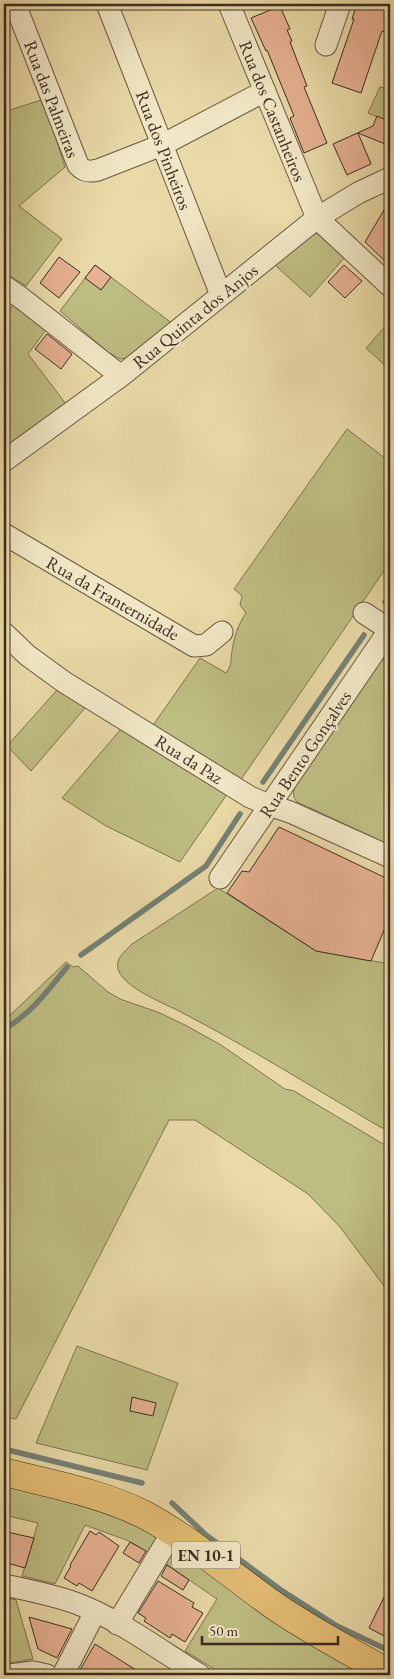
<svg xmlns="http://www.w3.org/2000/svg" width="394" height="1679" font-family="'EB Garamond',serif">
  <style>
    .green { fill: #bebd82; stroke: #7e7452 }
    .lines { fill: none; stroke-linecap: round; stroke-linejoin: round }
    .stream { stroke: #748176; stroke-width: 5.5 }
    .building { fill: #e6b192; stroke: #3d2c22 }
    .street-casing { stroke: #685843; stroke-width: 23 }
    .primary-casing { stroke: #3d2c22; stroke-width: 29 }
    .street { stroke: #f1e7c6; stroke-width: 21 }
    .primary { stroke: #e4bd74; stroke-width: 28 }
    .labels { text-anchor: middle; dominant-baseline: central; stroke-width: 4; stroke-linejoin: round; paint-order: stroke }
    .shield { fill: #f1e7c6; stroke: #736453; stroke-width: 1 }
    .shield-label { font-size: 16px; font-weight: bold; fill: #3d2c22 }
    .street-label { font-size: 18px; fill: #3d2c22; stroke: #f1e7c6 }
  </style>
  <rect width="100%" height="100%" fill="#e9daa7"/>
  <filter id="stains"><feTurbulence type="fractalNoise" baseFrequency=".004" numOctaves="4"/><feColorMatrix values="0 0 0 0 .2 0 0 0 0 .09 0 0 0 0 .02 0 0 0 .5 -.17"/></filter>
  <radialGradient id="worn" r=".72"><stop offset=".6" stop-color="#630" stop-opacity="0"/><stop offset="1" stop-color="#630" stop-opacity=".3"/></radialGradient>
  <path class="green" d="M380,87l10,2v33l-22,-9z
    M44,99l21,68 -46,39 43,33 -36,47 -22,-14v-160z
    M315,233l3,1 27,23 -35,40 -35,-32z
    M95,265l78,59 -43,34 -10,1 -12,-7 -48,-41z
    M13,305l33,25 -18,24 38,50 -62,44v-130z
    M390,321v49l-24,-22z
    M347,429l43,33v100l-150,219 -89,-53 49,-70 26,15c7,-10 4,-12 6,-22 2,-14 6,-26 14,-38l-6,-8 2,-9 -8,-7z
    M390,654v191l-93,-43c-4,-5 -4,-8 -3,-14l87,-127z
    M58,689l28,18 -55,64 -24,-25z
    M121,729l107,64 -48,69 -74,-36 -44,-28z
    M218,888l98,63 74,13v164h-8c-68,-40 -135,-82 -205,-118 -16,-8 -54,-23 -59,-41 -3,-10 7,-18 14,-25z
    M66,962l7,5 5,-1 30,26 12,7 40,14 27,13 34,19 64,44 9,2 96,57v146l-50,-67 -32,-33 -113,-74h-26l-153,299 -12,-2v-396z
    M77,1346l101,37 -31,87 -111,-27z
    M4,1485c54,15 111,26 160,56l122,89 78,45h-23l-5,-3 -2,3h-110l-39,-24 32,-52 -57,-39 -31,-19 -44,-16 -30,59 -33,-8 16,-53 -34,-8z
    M4,1597l12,3 17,59 -28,5 -1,-1z"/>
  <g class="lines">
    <path class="stream" d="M385,602l5,-7
      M263,782l101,-147
      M81,955l125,-89 34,-52
      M4,1029c26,-14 45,-40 63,-62
      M4,1449l138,34
      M172,1503l34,32 75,55 56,36 53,25"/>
  </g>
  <path class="building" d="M357,4h25l8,3v14l-3,9 -2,-1 -1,3 -2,-1 -21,62 -29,-10 22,-64h-2z
    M280,6l10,23 -3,1 5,11 -2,1 17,44 -3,1 23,56 -23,10 -14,-35 4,-2 -27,-66 -1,1 -15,-33z
    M377,116l13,6v24l-32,-13 13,31 -24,11 -14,-31 40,-18z
    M390,200v49l-6,11 -19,-18z
    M59,257l21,15 -21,26 -19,-15z
    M95,265l16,12 -10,13 -16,-12z
    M344,265l18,16 -17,17 -17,-16z
    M47,334l25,20 -11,15 -26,-20z
    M279,827l111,53v36l-19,45 -55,-10 -89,-58 15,-22 7,1z
    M132,1397l24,6 -3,13 -23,-5z
    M90,1531l6,4 3,-3 20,14 -27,45 -13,-8 -2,3 -13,-8 7,-12 -1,-1z
    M7,1532l27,6 -9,30 -21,-6v-17z
    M130,1542l16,9 -7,12 -16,-10z
    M167,1565l22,15 -6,10 -22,-14z
    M158,1581l36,22 -2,4 11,6 -18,29 -13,-8 -2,4 -26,-17 2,-3 -8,-5z
    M390,1585v54l-21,-11z
    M29,1617l43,12 -15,29 -19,-9z
    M95,1644l22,14 27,17h-67z"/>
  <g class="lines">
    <defs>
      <path id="street" d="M15,4l63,161c6,7 12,7 20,5l64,-25 103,-54
        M107,4l114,291
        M229,4l88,214 73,68
        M326,45l14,-41
        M4,286l16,11 101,79
        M4,461l117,-85 196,-158 41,-25 32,-15
        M4,534l190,112 12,-1 16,-13
        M364,613l26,17
        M4,633l23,22 37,27 186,115 19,8 21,7 100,45
        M220,878l170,-249
        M4,1585c24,5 50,10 74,19 42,16 83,47 122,71
        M117,1624l50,-83
        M9,1675l24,-3 14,3
        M63,1675l32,-63"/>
      <path id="primary" d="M4,1472c47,12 98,21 141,43 48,26 89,63 134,94 36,24 74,44 111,65"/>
    </defs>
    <use href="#street" class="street-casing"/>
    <use href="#primary" class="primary-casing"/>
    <use href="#street" class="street"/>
    <use href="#primary" class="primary"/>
  </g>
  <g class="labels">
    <rect class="shield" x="172" y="1541.5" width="68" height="27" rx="4"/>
    <g class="shield-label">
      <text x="206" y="1555">EN 10-1</text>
    </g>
    <g class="street-label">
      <text transform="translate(52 99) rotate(69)">Rua das Palmeiras</text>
      <text transform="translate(273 111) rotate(68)">Rua dos Castanheiros</text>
      <text transform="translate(164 150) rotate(69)">Rua dos Pinheiros</text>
      <text transform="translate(195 316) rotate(-39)">Rua Quinta dos Anjos</text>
      <text transform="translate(113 598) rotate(30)">Rua da Franternidade</text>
      <text transform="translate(305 754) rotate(-56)">Rua Bento Gonçalves</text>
      <text transform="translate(189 759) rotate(32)">Rua da Paz</text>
    </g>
  </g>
  <rect width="394" height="1679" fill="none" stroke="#e9daa7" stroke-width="20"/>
  <rect x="5" y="5" width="384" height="1669" fill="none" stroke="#3d2c22" stroke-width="2.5"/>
  <rect x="10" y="10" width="374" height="1659" fill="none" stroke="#3d2c22"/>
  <path d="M202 1636v8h136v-8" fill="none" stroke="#3d2c22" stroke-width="2.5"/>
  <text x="209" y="1636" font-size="15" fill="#3d2c22" stroke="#f1e7c6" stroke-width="4" paint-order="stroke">50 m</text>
  <rect width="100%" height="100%" filter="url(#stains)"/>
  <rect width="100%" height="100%" fill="url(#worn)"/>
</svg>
